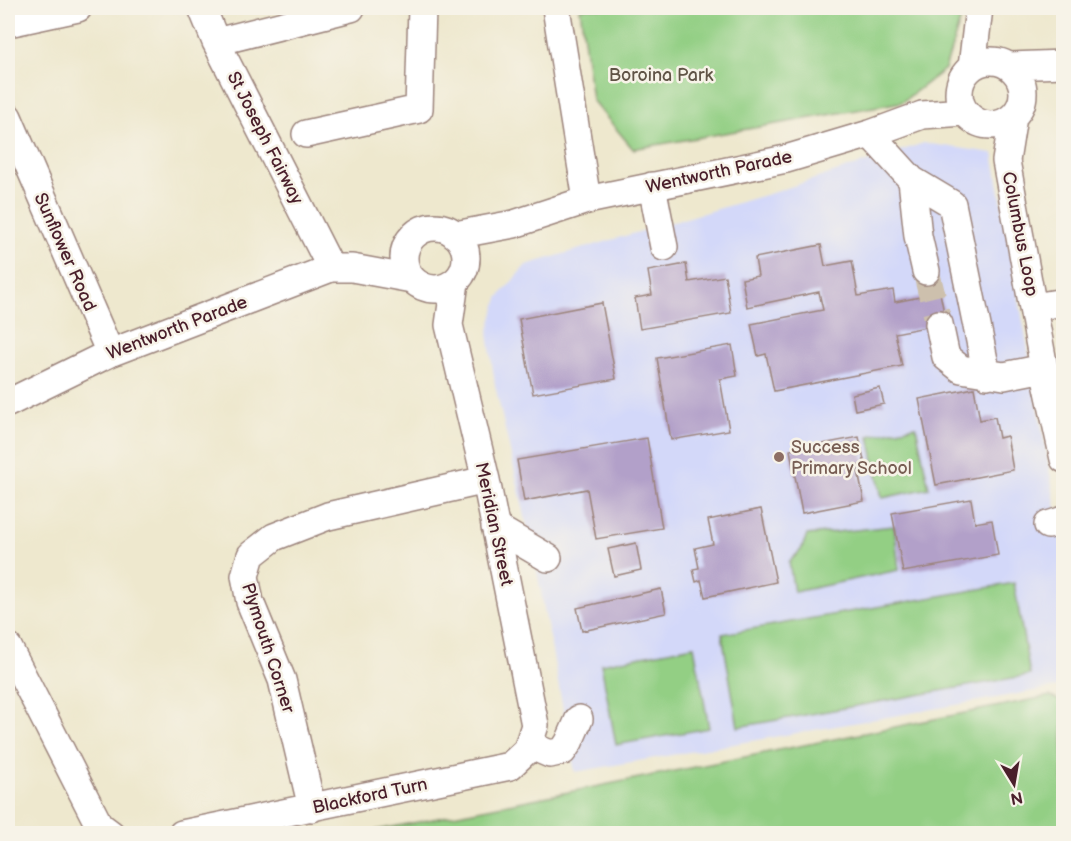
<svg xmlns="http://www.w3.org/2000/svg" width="1071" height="841" font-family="'Balsamiq Sans',sans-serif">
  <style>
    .built { fill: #d3d8f9 }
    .green { fill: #93cf84; stroke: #6e7758; stroke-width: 1.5 }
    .building { fill: #b2a0c9 }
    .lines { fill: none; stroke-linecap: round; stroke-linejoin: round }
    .minor-tunnel { stroke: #cdc0ad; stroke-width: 27; stroke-dasharray: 27 14; stroke-linecap: butt }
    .minor-casing { stroke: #9c847c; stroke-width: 30 }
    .minor { stroke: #fff; stroke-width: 27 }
    .education-dot { fill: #8d6e63; stroke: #f7f3e8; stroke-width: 2 }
    .labels { text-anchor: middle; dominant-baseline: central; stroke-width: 5; stroke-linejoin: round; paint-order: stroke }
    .park-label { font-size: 18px; fill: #605446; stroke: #f7f3e8 }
    .street-label { font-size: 18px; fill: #4a1f2b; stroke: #f7f3e8 }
    .education-label { font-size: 18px; fill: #785e54; stroke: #f7f3e8; text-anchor: start }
  </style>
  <rect width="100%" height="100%" fill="#f7f3e8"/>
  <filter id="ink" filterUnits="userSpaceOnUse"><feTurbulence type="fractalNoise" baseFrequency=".0167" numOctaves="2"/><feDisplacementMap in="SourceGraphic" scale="12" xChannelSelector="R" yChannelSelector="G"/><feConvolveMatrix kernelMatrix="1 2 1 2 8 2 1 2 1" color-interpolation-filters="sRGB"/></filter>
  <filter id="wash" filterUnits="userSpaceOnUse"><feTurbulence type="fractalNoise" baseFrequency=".008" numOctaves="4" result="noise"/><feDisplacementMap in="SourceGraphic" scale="24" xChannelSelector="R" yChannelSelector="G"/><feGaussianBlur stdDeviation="1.35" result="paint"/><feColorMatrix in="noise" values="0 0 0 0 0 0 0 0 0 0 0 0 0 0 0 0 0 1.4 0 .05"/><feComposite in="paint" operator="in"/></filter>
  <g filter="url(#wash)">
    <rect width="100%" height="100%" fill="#eee8ce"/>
    <path class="built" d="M924,143l69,10 70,394v139l-488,86 -41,-216 -39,-171 -7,-52 10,-35 28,-33 246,-72z"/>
    <path class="green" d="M580,8h384l-19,61 -43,33 -269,47 -41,-49z
      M916,426l13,62 -47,10 -13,-62z
      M894,526l5,44 -105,22 -5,-30 12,-12 6,-15z
      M1014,583l16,92 -292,52 -16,-93z
      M694,646l15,82 -93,17 -15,-81z
      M1050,696l13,6v131h-700z"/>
    <g id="blocks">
      <path class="building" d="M821,245l4,21 27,-5 6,35 35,-6 2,12 45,-9 6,30 -51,10 7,33 -128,25 -8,-37 -8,2 -7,-32 72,-14 -4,-18 -72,15 -5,-28 16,-3 -3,-18z
        M686,264l3,18 36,-6 6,37 -91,16 -5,-31 17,-3 -4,-24z
        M602,303l14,76 -83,15 -14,-75z
        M732,345l5,31 -17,3 9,51 -58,10 -14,-82z
        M880,388l4,16 -29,6 -3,-16z
        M974,388l6,32 15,-3 4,21 8,-2 6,34 -77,15 -17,-86z
        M859,437l6,28 -8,1 7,35 -62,12 -12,-63z
        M647,438l15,90 -66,11 -9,-50 -63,12 -7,-41z
        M971,499l4,24 17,-3 6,35 -95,17 -11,-59z
        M761,509l15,73 -71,15 -4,-17 -5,2 -3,-13 6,-1 -4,-20 18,-4 -5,-24z
        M636,543l5,27 -27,6 -6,-27z
        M661,589l5,24 -84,18 -5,-23z"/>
    </g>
  </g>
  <g filter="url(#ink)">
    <use href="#blocks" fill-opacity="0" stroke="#9c847c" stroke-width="1.5"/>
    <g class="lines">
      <path class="minor-tunnel" d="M926,271l13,53"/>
      <defs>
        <path id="minor" d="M202,8l14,34 115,226
          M556,8l31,192
          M8,23l70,-15
          M216,42l135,-34
          M959 93a32 32 0 1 1 64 0a32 32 0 1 1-64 0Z
          M1009,66l55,-2
          M972,67l7,-59
          M8,117l102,236
          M1013,117l-7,44 38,207 20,91
          M306,134l113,-25 3,-101
          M870,134l42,46 40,24 35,171
          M912,180l6,56 8,35
          M652,186l12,61
          M404 258a31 31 0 1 1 62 0a31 31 0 1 1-62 0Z
          M455,235l59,-11 73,-24 199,-41 84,-25 52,-19 42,-3
          M1034,307l30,-5
          M939,324l7,33 15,12 43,7 40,-8
          M8,403l102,-50 221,-85h21l60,11
          M1048,525l16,-5
          M495,527l53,31
          M8,647l91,178 12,9
          M529,745l21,9 13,-3 6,-9 10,-23
          M312,808l-30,-128 -32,-78 -5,-26 6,-21 23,-18 54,-21 158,-36
          M182,834l328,-68 17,-16 8,-25 -49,-245 -37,-155 6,-43"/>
      </defs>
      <use href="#minor" class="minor-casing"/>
      <use href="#minor" class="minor"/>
    </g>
  </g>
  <circle class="education-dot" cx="779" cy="457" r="6"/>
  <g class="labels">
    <g class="park-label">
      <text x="661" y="75">Boroina Park</text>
    </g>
    <g class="street-label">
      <text transform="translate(265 138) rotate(63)">St Joseph Fairway</text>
      <text transform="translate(719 172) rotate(-12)">Wentworth Parade</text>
      <text transform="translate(1020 234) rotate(79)">Columbus Loop</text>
      <text transform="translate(65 252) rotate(66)">Sunflower Road</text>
      <text transform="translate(177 328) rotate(-21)">Wentworth Parade</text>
      <text transform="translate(494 524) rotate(78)">Meridian Street</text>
      <text transform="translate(268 648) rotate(72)">Plymouth Corner</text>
      <text transform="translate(370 796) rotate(-12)">Blackford Turn</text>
    </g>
    <g class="education-label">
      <text x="791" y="447">Success<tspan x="791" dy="21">Primary School</tspan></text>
    </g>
  </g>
  <rect width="1071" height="841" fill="none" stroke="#f7f3e8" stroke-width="30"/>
  <g transform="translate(1014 784) rotate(169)" stroke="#f7f3e8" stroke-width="4.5" paint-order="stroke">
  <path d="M0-4.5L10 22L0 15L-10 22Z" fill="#4a1f2b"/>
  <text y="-9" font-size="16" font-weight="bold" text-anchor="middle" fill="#4a1f2b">N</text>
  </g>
</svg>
